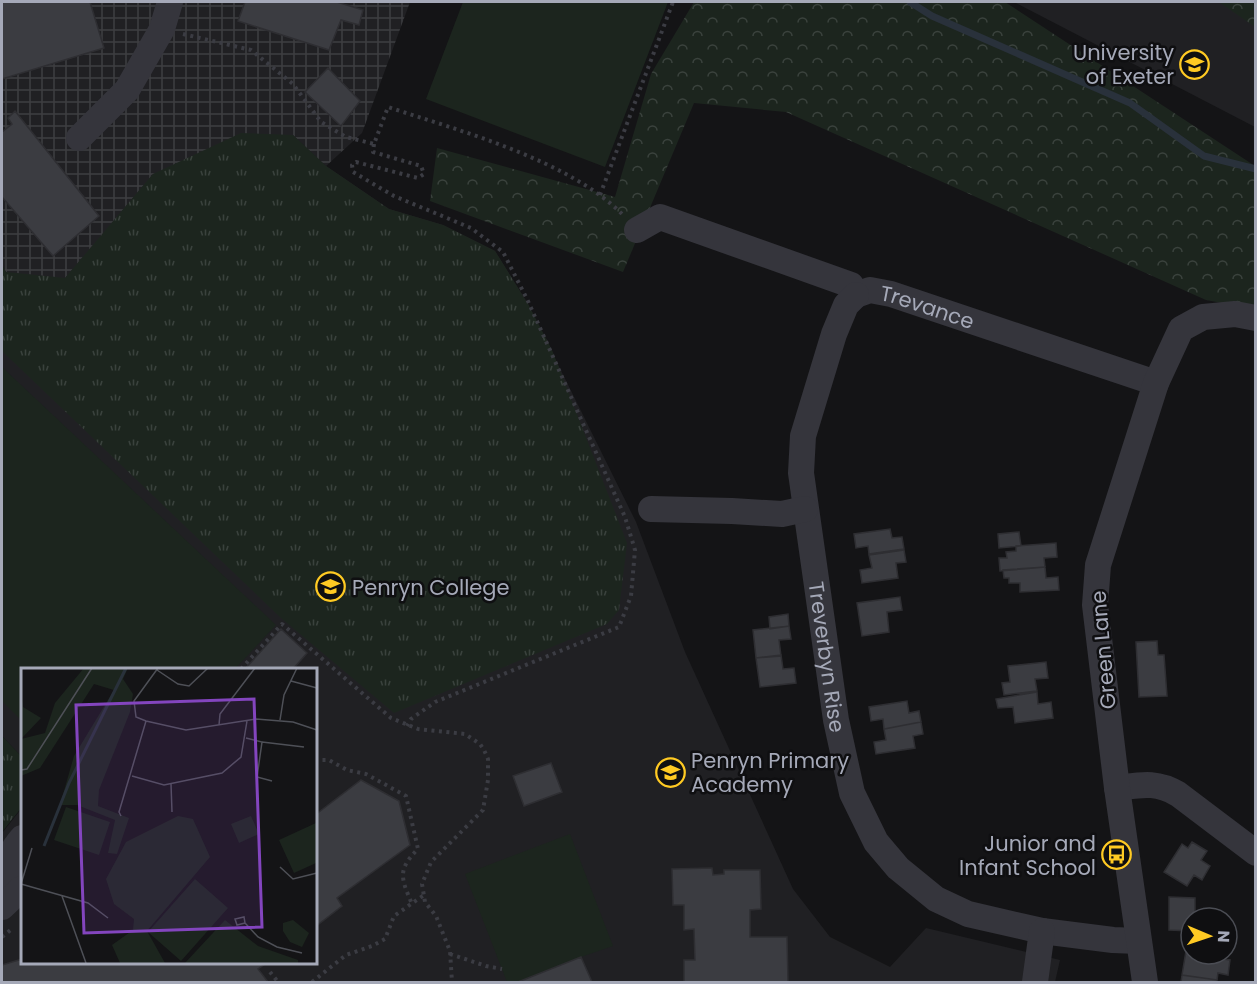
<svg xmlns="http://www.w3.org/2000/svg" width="1257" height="984" font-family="Poppins,sans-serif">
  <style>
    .built { fill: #202023 }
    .industrial { fill: url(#industrial-grid) }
    .grass { fill: #1c251e }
    .forest { fill: url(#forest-crowns) }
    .park { fill: url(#park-tufts) }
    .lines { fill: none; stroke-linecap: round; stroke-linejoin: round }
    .stream { stroke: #29313b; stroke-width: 7 }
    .building { fill: #3b3c41; stroke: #2e2e32; stroke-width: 1.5 }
    .path { stroke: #3b3c43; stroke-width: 4; stroke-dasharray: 3 4.5; stroke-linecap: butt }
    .minor { stroke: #35353c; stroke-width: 26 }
    .labels { text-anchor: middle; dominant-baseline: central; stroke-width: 5; stroke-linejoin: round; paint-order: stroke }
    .poi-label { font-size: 21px; fill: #a5a9b8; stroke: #0f0f11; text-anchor: end }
    .street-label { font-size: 21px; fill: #a5a9b8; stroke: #0f0f11 }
    .inset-river { fill: none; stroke: #29313b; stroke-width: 3 }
    .inset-road { fill: none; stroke: #4e5057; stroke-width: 1.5 }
    .view { fill: #8345be; fill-opacity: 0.15; stroke: #8345be; stroke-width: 3 }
    .inset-edge { fill: none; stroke: #a5a9b8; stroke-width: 3 }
  </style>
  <defs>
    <pattern id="industrial-grid" width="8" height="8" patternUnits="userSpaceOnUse" patternTransform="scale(1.5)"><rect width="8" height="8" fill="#202023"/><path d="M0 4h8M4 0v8" fill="none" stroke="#3d3e41"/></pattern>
    <pattern id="forest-crowns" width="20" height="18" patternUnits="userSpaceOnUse" patternTransform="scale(1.5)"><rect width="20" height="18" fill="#1c251e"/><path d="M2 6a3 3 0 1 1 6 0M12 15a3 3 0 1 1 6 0" fill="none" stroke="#3a423d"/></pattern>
    <pattern id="park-tufts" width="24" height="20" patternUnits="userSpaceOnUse" patternTransform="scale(1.5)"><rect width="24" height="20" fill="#1c251e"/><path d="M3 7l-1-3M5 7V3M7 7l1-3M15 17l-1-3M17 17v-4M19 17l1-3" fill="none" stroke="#3a423d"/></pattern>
  </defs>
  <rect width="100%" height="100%" fill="#141416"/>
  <path class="built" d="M1014,2h241v125z
    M293,135l33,31 63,43 54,16 52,26 33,53 108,218 49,130 108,237 37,48 60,30 36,-39 134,32 -5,22h-1053v-149l20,-25v154h293v-293h-293v88l-20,-21v-471l4,7 147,-98z"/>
  <path class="industrial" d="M2,2h408l-48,131 -36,33 -33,-31 -140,39 -88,104 -59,-6 -4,-7z"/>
  <path class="grass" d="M463,2h205l-63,165 -179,-68z
    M2,367l274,258 -41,44h-213v52l-20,-20z
    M570,834l43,112 -32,11 -63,25h-11l-42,-108z"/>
  <path class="forest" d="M694,2h311l250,164v143l-49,-9 -420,-188 -92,-9 -71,169 -193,-71 7,-53 178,49 36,-123z
    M1219,2h36v25z"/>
  <path class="park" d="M241,133l52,2 33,31 63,43 54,16 52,26 33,53 24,46 75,193 -8,67 -12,14 -213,89 -113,-95 -279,-267v-86l4,7 59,6 88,-104z
    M2,736l20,21v50l-20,25z"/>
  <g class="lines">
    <path class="stream" d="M910,2l22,14 198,87 74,53 52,13"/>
  </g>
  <path class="building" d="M2,2h88l14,46 -102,31z
    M245,2h92l26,8 -4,15 -18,-5 -12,30 -91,-29z
    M328,68l32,33 -19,25 -36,-34z
    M15,111l84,105 -46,40 -51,-59v-65l10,-8 -4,-6z
    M890,529l2,9 10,-1 2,12 -35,5 -1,-8 -12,2 -2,-14z
    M1019,532l2,14 -22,2 -1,-14z
    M1056,543l1,14 -13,1 1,9 -45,4 -1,-13h8l-1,-6 10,-1v-5z
    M904,550l2,12 -10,1 2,15 -36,5 -2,-13 12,-2 -3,-13z
    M1045,567l1,11 12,-1 1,13 -39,2v-9h-11v-5h-5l-1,-8z
    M900,597l2,13 -15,2 2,20 -27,4 -5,-33z
    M788,614l1,12 -19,3 -1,-12z
    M789,626l2,13 -12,1 2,16 -25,2 -3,-28z
    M281,629l26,24 -14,16h-48z
    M1157,641l1,14h6l3,41 -28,1 -3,-55z
    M781,655l2,14 11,-1 2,15 -36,4 -4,-29z
    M1046,662l2,16 -13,1 2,12 -33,4 -2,-12 8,-1 -2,-16z
    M1037,692l1,12 13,-2 2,16 -38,5 -2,-16 -15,1 -2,-9z
    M907,701l2,12 10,-2 2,11 -37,7 -1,-10 -12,2 -2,-14z
    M921,722l2,12 -10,2 2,12 -39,6 -2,-12 12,-2 -2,-11z
    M551,763l11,29 -38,14 -11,-30z
    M361,780l38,21 11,44 -73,53 5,8 -27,21v-112z
    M1192,842l15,9 -6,9 9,6 -8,14 -8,-5 -7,11 -23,-14 18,-28 6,4z
    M712,868l1,7 11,-1v-4h36l1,39 -11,1v27h37l1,45h-104v-22h11l-1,-31 -10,1v-25h-11l-1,-36z
    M1169,897l26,1v16l13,1v3h-17v13l-22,-1z
    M1186,951l5,3 39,6 -2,15 -10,-2 -1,7 -35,-5z
    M581,957l11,25h-74z
    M22,959v3h246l-10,7 10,13h-266v-17z
    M1182,975l35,5 -1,2h-35z"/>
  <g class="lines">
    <path class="path" d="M183,34l68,16 42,34 28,38 25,15 28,7 14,-37c72,24 181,53 235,108
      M374,144l-1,8 48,14 3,8 -6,4 -62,-16 -4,3 1,7 41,24 77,32 32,24 24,47 98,218 10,33 -4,46 -12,31 -184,75 -24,17 -4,7
      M600,195l73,-193
      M241,669l41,-45 109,94 27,11 47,5 15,10 4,6 4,9v21l-5,30 -52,52 -9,22 3,18 11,14 14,35 2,31
      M315,760h14l18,10 19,4 40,22 12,53c-21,21 -17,29 -6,55
      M2,937l11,-9
      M450,954l36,12 16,3
      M270,972l8,10
      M312,982l34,-27 26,-9 13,-7 9,-23 30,-21"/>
    <g class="minor">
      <path d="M79,138l48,-48 35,-61 8,-27"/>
      <path id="s1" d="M637,230l23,-13 191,68 5,10 14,-5 21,4 265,89"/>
      <path id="s2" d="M856,295l-10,10 -12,29 -31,102 -2,37 35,247 16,73 24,49 22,26 38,31 32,15 74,17 71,9 25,1"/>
      <path d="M651,509l81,2 50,3 23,-5"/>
      <path d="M1117,788c24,-3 39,-7 61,6l78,59"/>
      <path d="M22,838c-15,17 -21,36 0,51"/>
      <path d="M2,907l19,-18"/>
      <path d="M1035,982l7,-51"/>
      <path d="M1145,982l-28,-194 -22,-183 3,-40 58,-182 25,-54 22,-12 32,-3 21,4"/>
    </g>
  </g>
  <defs>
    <symbol id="university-ring" viewBox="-11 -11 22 22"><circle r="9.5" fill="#0f0f11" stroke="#ffca23" stroke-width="1.5"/><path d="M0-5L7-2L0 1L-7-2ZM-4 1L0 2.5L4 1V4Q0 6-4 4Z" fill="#ffca23"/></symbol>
    <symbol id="school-ring" viewBox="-11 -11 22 22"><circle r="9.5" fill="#0f0f11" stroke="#ffca23" stroke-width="1.5"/><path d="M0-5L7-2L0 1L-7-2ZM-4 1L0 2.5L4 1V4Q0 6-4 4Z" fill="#ffca23"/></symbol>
    <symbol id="bus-ring" viewBox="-11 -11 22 22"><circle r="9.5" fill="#0f0f11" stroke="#ffca23" stroke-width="1.5"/><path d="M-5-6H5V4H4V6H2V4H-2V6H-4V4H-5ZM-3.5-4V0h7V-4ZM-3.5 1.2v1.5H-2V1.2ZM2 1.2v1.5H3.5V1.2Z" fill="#ffca23"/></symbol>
  </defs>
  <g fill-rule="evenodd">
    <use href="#university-ring" x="1178" y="48" width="33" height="33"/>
    <use href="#school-ring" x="314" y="570" width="33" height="33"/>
    <use href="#school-ring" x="654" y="756" width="33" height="33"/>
    <use href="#bus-ring" x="1100" y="838" width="33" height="33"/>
  </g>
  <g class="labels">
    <g class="poi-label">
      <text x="1174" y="52">University<tspan x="1174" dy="24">of Exeter</tspan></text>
      <text x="352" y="587" text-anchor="start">Penryn College</text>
      <text x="691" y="760" text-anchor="start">Penryn Primary<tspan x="691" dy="24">Academy</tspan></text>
      <text x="1096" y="843">Junior and<tspan x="1096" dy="24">Infant School</tspan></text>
    </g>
    <g class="street-label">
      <text stroke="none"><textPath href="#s1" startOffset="315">Trevance</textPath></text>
      <text transform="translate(1103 650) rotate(-95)">Green Lane</text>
      <text stroke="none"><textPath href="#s2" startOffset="375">Treverbyn Rise</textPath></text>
    </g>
  </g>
  <g transform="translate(21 668)">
    <rect width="296" height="296" fill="#141416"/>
    <path d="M45,139l44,15 -11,33 -45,-15zM230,148l8,18 -20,9 -8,-19zM295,155v40l-22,10 -15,-33zM174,211l33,29 -47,53 -33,-29zM272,252l16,13 -7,14 -12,-5 -7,-11v-8z" fill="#1c251e"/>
    <path d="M63,0h44l-5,11 10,15 -3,18 -31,78 -1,16 31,12 -12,36 -9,-1 7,-33 -38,-15h-17l14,-49 40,-66 -20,-6 -54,84 -19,8v-37l24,-6 10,-30zM0,25l2,14 18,11 -19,20z" fill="#1c251e"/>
    <path d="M157,148l15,3 17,38 -63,74 18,32h-45l-8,-18 21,-15 1,-11 -20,-15 -8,-25 20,-37zM204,252l33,26 40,14v3h-113z" fill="#1c251e"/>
    <path class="inset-river" d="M23,178l25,-63 57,-115"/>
    <path class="inset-road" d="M137,0l-24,33 2,16 10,4 40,9 70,-11 37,3 24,8M136,2l21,14 11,2 19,-18M270,13l26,7M259,52l4,-25 13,-27M198,57l1,-11 35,-46M225,70l16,4 -5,35 15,4M241,74l42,5M0,102l6,-1 65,-101M111,108l32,9 58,-12 19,-16 6,-36M150,116l1,28M100,148l-2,-4 27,-91M259,199l13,12 24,-6M0,216l67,19 20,15M0,216l11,-36M41,228l24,67M224,255l-8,2 -2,-6 9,-2 1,6 13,14 19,10 25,6"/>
    <path class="view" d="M233,31l8,228 -178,6 -8,-228z"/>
    <rect width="296" height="296" class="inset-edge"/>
  </g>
  <rect width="1257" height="984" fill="none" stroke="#a5a9b8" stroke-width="6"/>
  <g transform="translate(1209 936) rotate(92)"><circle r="28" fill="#0f0f11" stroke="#4b4d54" stroke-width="1.5"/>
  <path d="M0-4.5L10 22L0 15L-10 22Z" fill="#ffca23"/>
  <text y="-9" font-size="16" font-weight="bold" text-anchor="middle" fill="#a5a9b8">N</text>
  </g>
</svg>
